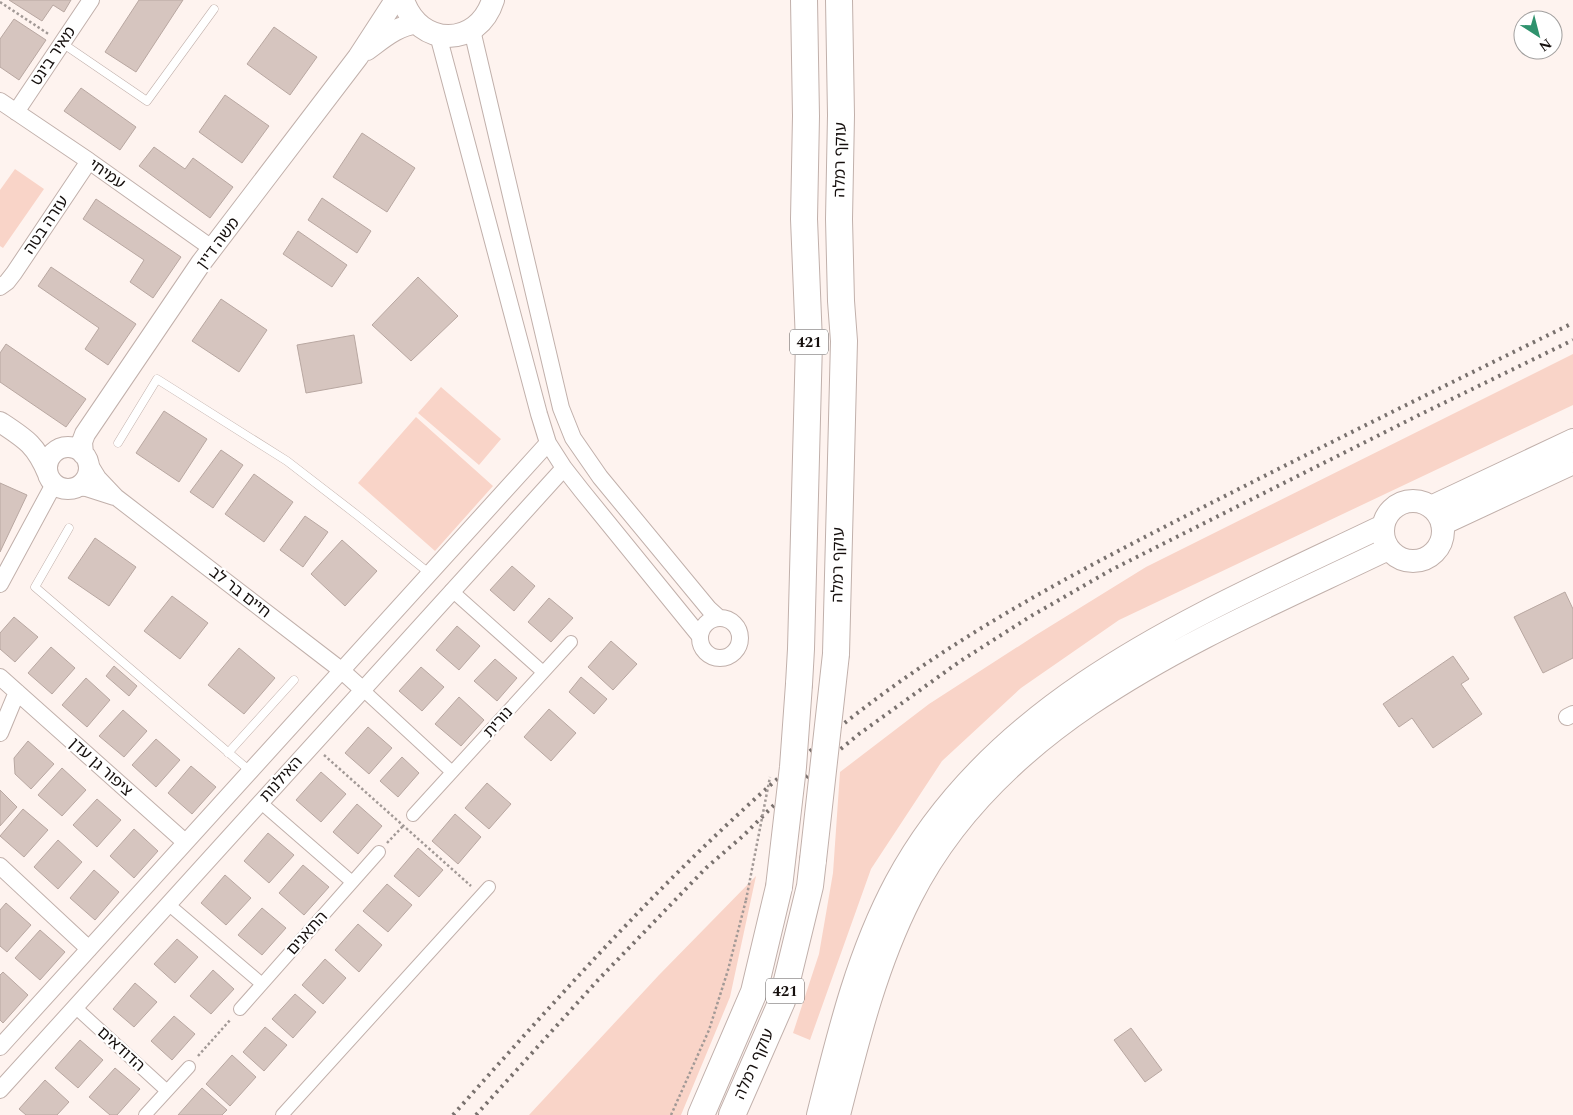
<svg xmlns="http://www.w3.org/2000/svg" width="1573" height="1115" font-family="Spectral,'Noto Sans Hebrew',serif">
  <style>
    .green { fill: #f9d4c8 }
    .building { fill: #d6c5bf; stroke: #b8a7a1 }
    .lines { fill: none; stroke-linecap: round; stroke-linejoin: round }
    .service-casing { stroke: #c1b0ab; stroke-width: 9 }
    .pedestrian-casing { stroke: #c1b0ab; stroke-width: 14 }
    .minor-casing { stroke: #c1b0ab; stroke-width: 18 }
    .tertiary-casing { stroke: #c1b0ab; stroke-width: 22 }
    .secondary-casing { stroke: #c1b0ab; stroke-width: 24 }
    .primary-casing { stroke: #c1b0ab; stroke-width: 28 }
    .path { stroke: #a29996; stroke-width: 2.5; stroke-dasharray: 2.5 2.5; stroke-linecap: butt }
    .service { stroke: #fff; stroke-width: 8 }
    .pedestrian { stroke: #fff; stroke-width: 12 }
    .minor { stroke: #fff; stroke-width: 16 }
    .tertiary { stroke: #fff; stroke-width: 20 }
    .secondary { stroke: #fff; stroke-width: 22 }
    .primary { stroke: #fff; stroke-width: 26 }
    .rail { stroke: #79716e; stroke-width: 4; stroke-dasharray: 2.5 5; stroke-linecap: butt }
    .primary-bridge-casing { stroke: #c1b0ab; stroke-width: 28; stroke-linecap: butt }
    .path-bridge { stroke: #a29996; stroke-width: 2.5; stroke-dasharray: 2.5 2.5; stroke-linecap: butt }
    .primary-bridge { stroke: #fff; stroke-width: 26 }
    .labels { text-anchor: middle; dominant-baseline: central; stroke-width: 4.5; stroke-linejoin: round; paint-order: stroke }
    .shield { fill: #fff; stroke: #5b5756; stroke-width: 1 }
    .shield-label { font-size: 15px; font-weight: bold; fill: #150f0d }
    .street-label { font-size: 16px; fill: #150f0d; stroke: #fff }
  </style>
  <rect width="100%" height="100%" fill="#fef3ef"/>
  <path class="green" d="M15,169l29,20 -41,59 -3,-2v-56z
    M1573,354v51l-454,215 -98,68 -79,73 -71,108 -61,171 -17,-7 26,-79 14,-81 7,-101 89,-68 107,-69 110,-68z
    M441,387l60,52 -22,26 -61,-52z
    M416,417l77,69 -58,65 -77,-68z
    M756,876l-26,121 -49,118h-152l130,-140z"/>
  <path class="building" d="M9,0h62l-7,12 -11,-7 -11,16z
    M139,0h44l-47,72 -31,-20z
    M14,19l32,21 -27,40 -19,-13v-28z
    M274,27l43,30 -27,38 -43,-31z
    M81,88l55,39 -16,23 -56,-39z
    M225,95l44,31 -27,37 -43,-31z
    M362,133l53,35 -28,44 -54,-35z
    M154,147l31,22 8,-11 40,29 -23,31 -71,-52z
    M322,198l49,33 -14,22 -49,-33z
    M96,199l85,58 -28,41 -23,-16 14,-22 -61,-41z
    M298,231l49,34 -15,22 -49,-33z
    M51,267l85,57 -28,41 -23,-16 14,-21 -61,-42z
    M418,277l40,39 -47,45 -39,-36z
    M221,299l46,31 -28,42 -47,-31z
    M354,335l8,48 -56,10 -9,-48z
    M6,344l80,55 -20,28 -66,-45v-29z
    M164,411l43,28 -28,43 -43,-29z
    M221,450l22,15 -30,43 -23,-16z
    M254,474l39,28 -29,40 -39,-28z
    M0,483l27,12 -27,57z
    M305,516l23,16 -25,35 -23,-17z
    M95,538l41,29 -27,39 -41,-28z
    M342,540l35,31 -32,35 -34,-32z
    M512,566l23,20 -21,25 -24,-21z
    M1565,592l8,17v49l-30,15 -29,-56z
    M172,596l36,27 -28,36 -36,-28z
    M549,598l24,20 -22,24 -23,-20z
    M14,617l24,20 -23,25 -15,-13v-16z
    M457,626l23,20 -21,24 -23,-20z
    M611,641l26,23 -24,26 -25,-23z
    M51,647l24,21 -23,26 -24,-21z
    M239,648l36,30 -31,36 -36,-29z
    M1453,656l16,23 -8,5 21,30 -49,34 -21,-30 -13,9 -16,-23z
    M495,659l22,19 -20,23 -23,-20z
    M114,666l23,20 -8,10 -23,-20z
    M421,667l23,20 -22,24 -23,-20z
    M581,677l26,22 -13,15 -25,-22z
    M86,678l24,22 -23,27 -25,-22z
    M459,697l25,23 -23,26 -26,-22z
    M549,709l27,24 -25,28 -27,-24z
    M123,710l24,21 -23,26 -25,-21z
    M368,727l24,21 -23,26 -24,-21z
    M156,739l24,21 -24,27 -24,-22z
    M28,741l26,23 -23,25 -16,-15 -1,-16z
    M402,757l17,16 -21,24 -18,-16z
    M191,766l25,21 -24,27 -24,-21z
    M62,768l24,22 -24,26 -24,-21z
    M321,772l25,22 -25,28 -25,-22z
    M487,783l24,21 -22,25 -24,-21z
    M0,790l17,17 -17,19z
    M97,799l24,21 -24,27 -24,-22z
    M357,804l25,22 -24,28 -25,-22z
    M23,809l25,21 -24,27 -24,-21z
    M455,814l26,23 -23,27 -26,-23z
    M134,829l24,22 -24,27 -24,-22z
    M268,833l26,22 -25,28 -25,-22z
    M58,840l24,22 -24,27 -24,-22z
    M418,848l25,22 -24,27 -25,-21z
    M303,865l26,22 -25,28 -25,-22z
    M94,870l25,22 -24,28 -25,-22z
    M225,875l26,23 -25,27 -25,-22z
    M387,884l25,21 -24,27 -25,-21z
    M6,903l25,22 -24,27 -7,-6v-36z
    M262,908l24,20 -24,27 -24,-20z
    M358,924l24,21 -23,27 -24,-22z
    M40,930l25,22 -25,28 -25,-22z
    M177,939l21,18 -23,26 -21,-19z
    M325,959l21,19 -23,26 -21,-19z
    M213,970l21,19 -23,25 -21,-18z
    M3,972l25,23 -25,28 -3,-3v-45z
    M135,983l22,19 -23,25 -21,-18z
    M295,994l21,18 -23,26 -21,-19z
    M174,1016l21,18 -23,26 -21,-19z
    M265,1027l22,18 -23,26 -21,-19z
    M1131,1028l31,42 -17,12 -31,-42z
    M80,1040l23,20 -25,28 -23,-20z
    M232,1055l24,22 -26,29 -24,-22z
    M115,1068l25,21 -23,26h-7l-21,-18z
    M45,1080l24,22 -12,13h-31l-7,-6z
    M202,1088l25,22 -5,5h-44z"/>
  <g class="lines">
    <defs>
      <path id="service" d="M62,43l85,58 67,-92
        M118,443l39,-64 130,82 70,54 72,58
        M69,528l-34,59 215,184
        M228,753l66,-73"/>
      <path id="pedestrian" d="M451,590l92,82
        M362,689l90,83
        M260,802l92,80
        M413,815l158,-173
        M168,904l94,80
        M75,1007l92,84
        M240,1009l139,-157
        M145,1115l44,-48
        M282,1115l207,-228"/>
      <path id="minor" d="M472,30l89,378 12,30 27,39 109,132 10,9
        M438,35l101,379 9,29 16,25 18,23 117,144
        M0,101l89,60 124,88
        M16,112l75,-112
        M0,287l7,-5 7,-9 75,-112
        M87,460l11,18 18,19 225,173 21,19
        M75,487l11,1 28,9
        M0,584l54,-100
        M700 638a20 20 0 1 1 40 0a20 20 0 1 1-40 0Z
        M0,677l185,165
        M1567,717l6,-3
        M0,733l17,-41
        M0,866l89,83
        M0,1047l548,-604
        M0,1090l564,-622"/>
      <path id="tertiary" d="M367,50c14,-10 32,-26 50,-26
        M0,422c26,17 36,23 48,52
        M47 468a21 21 0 1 1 42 0a21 21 0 1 1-42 0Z
        M83,454l-1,-12 3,-8 116,-171 157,-206 37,-57"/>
      <path id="secondary" d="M403,0c16,48 75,48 90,0
        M1383 531a30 30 0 1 1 60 0a30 30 0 1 1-60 0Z
        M1431,507l142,-67
        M1442,524l131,-61
        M818,1115c20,-80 39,-160 78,-233 100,-187 306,-269 487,-356
        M839,1115c19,-75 37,-149 72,-218 93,-184 303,-264 477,-348"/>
      <path id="primary" d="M836,654l8,-313 -3,-40 -2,-82 2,-104 -2,-115
        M799,684l2,-35 8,-307 -5,-123 2,-103 -2,-116
        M701,1115l53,-123 25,-105
        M732,1115l50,-114 28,-115 3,-26"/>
    </defs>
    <use href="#service" class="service-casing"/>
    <use href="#pedestrian" class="pedestrian-casing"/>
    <use href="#minor" class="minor-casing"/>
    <use href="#tertiary" class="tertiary-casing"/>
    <use href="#secondary" class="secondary-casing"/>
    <use href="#primary" class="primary-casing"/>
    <path class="path" d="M0,2l50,33
      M324,755l147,131
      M387,843l17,-18
      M198,1056l33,-37
      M671,1115l38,-85 19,-60 18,-70"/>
    <use href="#service" class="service"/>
    <use href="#pedestrian" class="pedestrian"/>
    <use href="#minor" class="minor"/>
    <use href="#tertiary" class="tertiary"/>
    <use href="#secondary" class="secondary"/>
    <use href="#primary" class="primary"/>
    <path class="rail" d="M453,1115c133,-149 266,-300 427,-419 107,-79 225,-139 343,-199 116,-59 233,-117 350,-174
      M476,1115l122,-135 108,-112 38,-33 38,-38 77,-63 100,-72 72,-46 80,-46 308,-155 154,-75"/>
    <defs>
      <path id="primary-bridge" d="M813,860l23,-206
        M779,887l14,-120 6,-83"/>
    </defs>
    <use href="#primary-bridge" class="primary-bridge-casing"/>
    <path class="path-bridge" d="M746,900l24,-123"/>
    <use href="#primary-bridge" class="primary-bridge"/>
  </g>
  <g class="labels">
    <g class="shield">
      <rect x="790" y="329.5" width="38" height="25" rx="4"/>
      <rect x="766" y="978.5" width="38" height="25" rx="4"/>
    </g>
    <g class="shield-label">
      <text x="809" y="342">421</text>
      <text x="785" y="991">421</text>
    </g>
    <g class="street-label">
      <text transform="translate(53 56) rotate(-56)">מאיר בינט</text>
      <text transform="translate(840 160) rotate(-89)">עוקף רמלה</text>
      <text transform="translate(107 174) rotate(35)">עמיחי</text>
      <text transform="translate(46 225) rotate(-56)">עזרה בטה</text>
      <text transform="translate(218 243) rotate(-53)">משה דיין</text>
      <text transform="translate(838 565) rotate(-89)">עוקף רמלה</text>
      <text transform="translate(240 592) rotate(38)">חיים בר לב</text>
      <text transform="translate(498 722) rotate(-48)">נורית</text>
      <text transform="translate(101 767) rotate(42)">ציפור גן עדן</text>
      <text transform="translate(281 779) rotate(-48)">האילנות</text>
      <text transform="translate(307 933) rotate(-48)">התאנים</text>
      <text transform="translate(121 1049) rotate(42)">הדודאים</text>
      <text transform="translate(754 1064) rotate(-66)">עוקף רמלה</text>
    </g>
  </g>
  <g transform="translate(1538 35) rotate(144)"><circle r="24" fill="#ffffff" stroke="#a19f9e"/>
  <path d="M0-4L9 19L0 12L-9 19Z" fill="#2f926d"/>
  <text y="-8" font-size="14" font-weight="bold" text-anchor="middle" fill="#150f0d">N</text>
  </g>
</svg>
